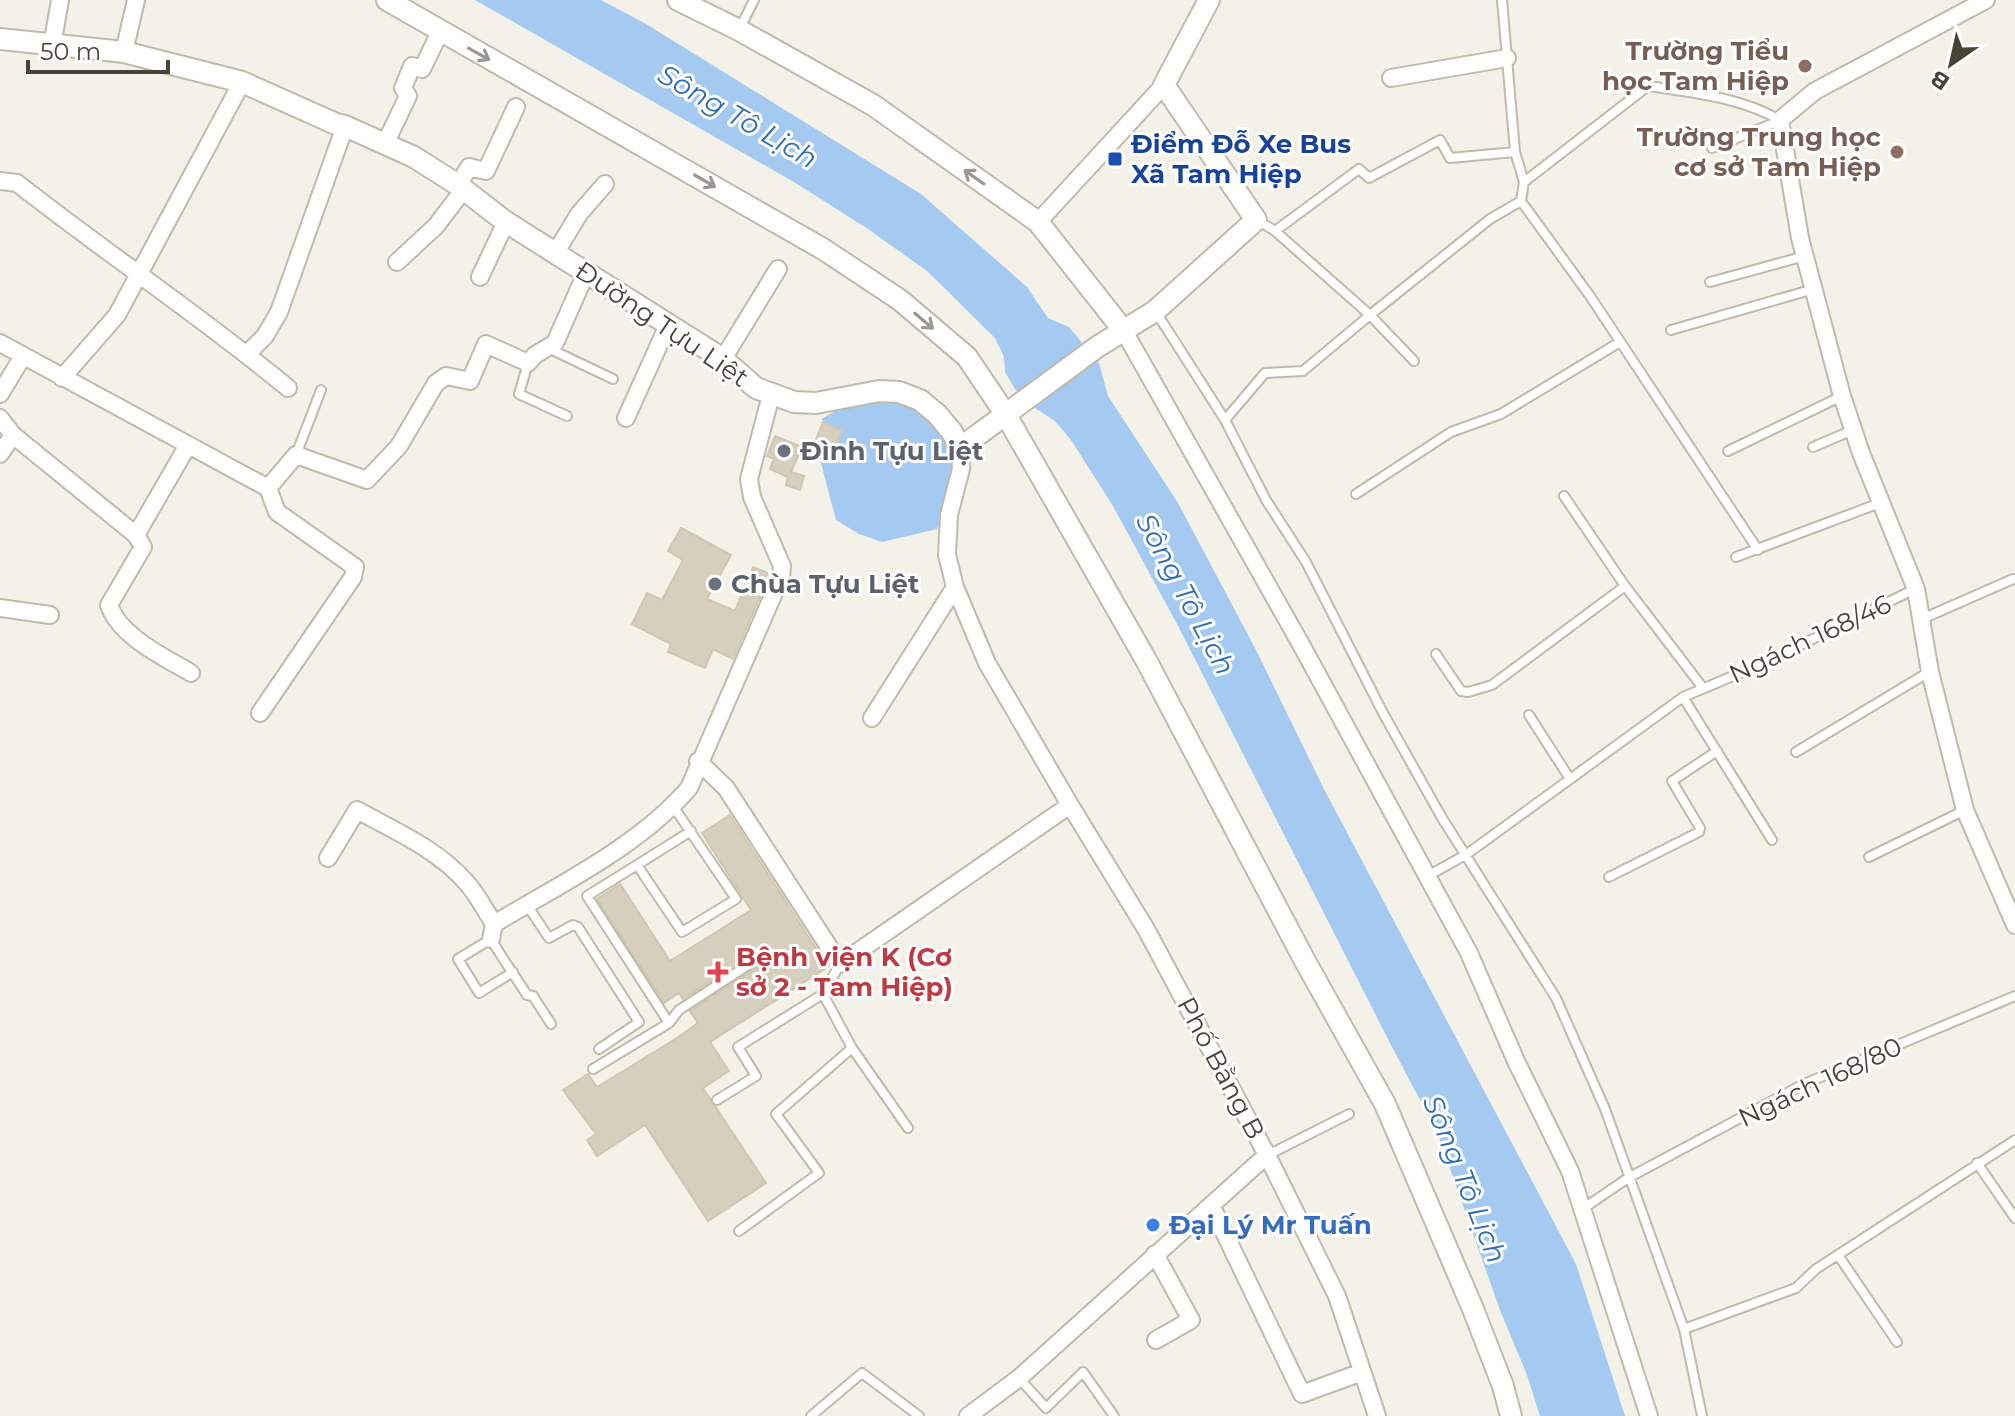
<svg xmlns="http://www.w3.org/2000/svg" width="2015" height="1416" font-family="Montserrat,sans-serif">
  <style>
    .water { fill: #a5caf1 }
    .building { fill: #d6cfbd; stroke: #d1c7b1; stroke-width: 2 }
    .lines { fill: none; stroke-linecap: round; stroke-linejoin: round }
    .service-casing { stroke: #c0baab; stroke-width: 12 }
    .minor-casing { stroke: #c0baab; stroke-width: 20 }
    .tertiary-casing { stroke: #c0baab; stroke-width: 24 }
    .service { stroke: #fff; stroke-width: 8 }
    .minor { stroke: #fff; stroke-width: 16 }
    .tertiary { stroke: #fff; stroke-width: 20 }
    .oneway { stroke: #9a9891 }
    .education-dot { fill: #8d6e63; stroke: #fff; stroke-width: 3 }
    .transit-dot { fill: #1a4fb4; stroke: #fff; stroke-width: 3 }
    .worship-dot { fill: #6b7280; stroke: #fff; stroke-width: 3 }
    .health-dot { fill: #e0444e; stroke: #fff; stroke-width: 3 }
    .shop-dot { fill: #3f7fe0; stroke: #fff; stroke-width: 3 }
    .labels { text-anchor: middle; dominant-baseline: central; stroke-width: 6; stroke-linejoin: round; paint-order: stroke }
    .education-label { font-size: 26px; font-weight: bold; fill: #785e54; stroke: #fff; text-anchor: end }
    .transit-label { font-size: 26px; font-weight: bold; fill: #164399; stroke: #fff; text-anchor: start }
    .street-label { font-size: 26px; fill: #484337; stroke: #fff }
    .worship-label { font-size: 26px; font-weight: bold; fill: #5b616d; stroke: #fff; text-anchor: start }
    .health-label { font-size: 26px; font-weight: bold; fill: #be3a42; stroke: #fff; text-anchor: start }
    .shop-label { font-size: 26px; font-weight: bold; fill: #366cbe; stroke: #fff; text-anchor: start }
    .water-label { font-size: 28px; font-style: italic; fill: #2f6eb4; stroke: #fff }
  </style>
  <rect width="100%" height="100%" fill="#f4f2e8"/>
  <path class="water" d="M475,0h126l45,24 275,170 106,93 21,31 21,9 30,36 9,33 70,107 77,145 70,143 251,473 49,152h-85l-13,-41 -27,-65 -63,-178 -45,-85 -215,-423 -64,-118 -42,-66 -16,-19 -20,-13 -20,-19 -10,-17 -1,-15 -9,-19 -68,-67 -59,-42 -74,-47z
    M867,399l52,4c11,14 27,30 34,46 9,22 -9,60 -16,80l-55,13 -23,-8 -23,-14 -18,-68 6,-31 -3,-2 24,-13z"/>
  <path class="building" d="M823,422l19,9 -12,26 -18,-8z
    M775,436l27,11 -11,25 13,4 -4,14 -14,-5 2,-8 -18,-8 4,-10 -7,-3z
    M681,528l50,27 -24,44 28,12 18,-44 17,7 -37,85 -20,-10 -8,19 -37,-16 3,-8 -39,-20 15,-31 15,7 21,-40 -15,-9z
    M730,815l98,152 -118,75 19,29 -26,17 63,95 -58,38 -63,-96 -48,31 -10,-16 9,-6 -33,-44 25,-16 9,13 80,-49 21,-15 -8,-12 81,-53 -1,-8 -8,-2 -79,51 -4,-6 -15,10 -67,-104 23,-15 50,77 81,-51 -49,-77z"/>
  <g class="lines">
    <defs>
      <path id="service" d="M1502,0l13,152 9,30
        M740,28l14,-28
        M1712,148l67,-27
        M1521,201l69,95 168,254
        M1257,220l18,11 95,84 120,-96 31,-18 3,-19 124,-96c46,7 91,11 132,34
        M1275,231l84,-62 10,9 71,-38 10,18 65,-6
        M1710,282l95,-26
        M1156,312l69,108 41,80 40,62 77,151 59,105 114,180 49,111 79,220 18,87
        M1671,330l143,-41
        M548,348l65,31
        M528,363l-9,31 48,22
        M1225,420l40,-47 38,-2 67,-56 44,46
        M1813,447l40,-17
        M1728,451l114,-55
        M296,455l25,-65
        M1356,494l95,-62 50,-18 119,-72
        M1564,496l61,90 78,102
        M1736,557l144,-54
        M1922,619l91,-40
        M1436,654l25,37 7,1 24,-7 133,-99
        M1683,697l89,143
        M1529,715l41,64
        M1796,752l133,-80
        M673,806l63,93 -54,33 -45,-67 54,-34
        M1869,857l96,-47
        M637,865l-50,31 82,127
        M1426,877l41,-23 216,-157 81,-34 151,-74
        M1609,877l90,-45 1,-4 -28,-47 45,-30
        M527,905l22,33 24,-13 5,2 61,95 -40,27
        M513,972l-34,21 -21,-34 33,-20c11,19 24,37 36,56l6,1 18,28
        M852,1048l56,80
        M593,1069l76,-46 10,-13 86,-56
        M717,1100l39,-24 -18,-29 85,-53
        M1268,1155l81,-41
        M1977,1163l38,55
        M1584,1208l44,-30 176,-94 211,-88
        M739,1231l80,-58 -43,-59 76,-66 -29,-54 17,-30
        M1838,1255l59,87
        M1684,1329l112,-41 20,-19 199,-129
        M1019,1378l27,30 37,-36 31,44
        M811,1416l51,-43 57,43"/>
      <path id="minor" d="M1986,0l-171,91 -35,29 20,118 42,158 19,57 55,136 14,83 35,138 50,115
        M52,46l8,-46
        M124,52l12,-52
        M1391,78l116,-20
        M385,144l23,-48 -5,-8 9,-22 10,3 18,-37
        M0,181l17,2c89,70 184,133 271,205
        M458,185l11,-18 17,4 30,-64
        M1038,222l126,-137
        M556,252l23,-38 26,-30
        M397,262l39,-36 28,-37
        M480,277l26,-55
        M1124,331l179,317 166,305 47,108 54,110 79,245
        M0,343l268,145 9,24 78,55 -2,10 -93,136
        M247,354l18,-18 14,-24 66,-186
        M723,359l55,-90
        M62,378l55,-63 125,-233
        M0,394l23,-38
        M0,418l13,17 123,100 7,12 -34,58c10,31 55,52 82,68
        M626,418l42,-93
        M960,448l1,21 -12,46 -2,40 8,32 32,76 83,142 76,124 121,226 70,141 40,120
        M0,454l13,-19
        M268,488l28,-33 71,25 32,-34 37,-63 10,-7 24,5 16,-37 42,19 7,-8 20,-12 31,-70
        M136,535l52,-90
        M0,608l50,7
        M872,718l83,-131
        M698,761l28,27 114,176 230,-159
        M328,858l29,-48c38,21 80,39 109,72 11,12 19,28 28,42l-3,15
        M494,924c66,-40 144,-77 195,-136l92,-211 1,-11 -30,-69 -3,-18 22,-84
        M1211,1205l91,189 60,-22
        M1155,1254l36,66 -35,20
        M968,1416l51,-38 248,-223"/>
      <path id="tertiary" d="M387,0l436,249 77,51 67,57 39,58 140,245 159,301 80,143 88,205 30,77 8,30
        M678,0l61,30 134,75 165,117 86,109
        M0,39l124,13 118,30 94,42 9,2 69,31 44,28 48,37 217,137 33,29 38,14 22,1 63,-12 20,1 21,8 17,14 15,18 8,16 137,-101 58,-36 101,-91 -92,-135 45,-85"/>
    </defs>
    <use href="#service" class="service-casing"/>
    <use href="#minor" class="minor-casing"/>
    <use href="#tertiary" class="tertiary-casing"/>
    <use href="#service" class="service"/>
    <use href="#minor" class="minor"/>
    <use href="#tertiary" class="tertiary"/>
  </g>
  <defs><path id="oneway-shaft" d="M-6 0H5M1.5-3L5.5 0L1.5 3" fill="none" stroke-width="1.6" stroke-linecap="round" stroke-linejoin="round" transform="scale(2)"/></defs>
  <g class="oneway">
    <use href="#oneway-shaft" transform="translate(479 54) rotate(29)"/>
    <use href="#oneway-shaft" transform="translate(974 177) rotate(-145)"/>
    <use href="#oneway-shaft" transform="translate(705 181) rotate(30)"/>
    <use href="#oneway-shaft" transform="translate(924 321) rotate(40)"/>
  </g>
  <g class="education-dot">
    <circle cx="1805" cy="66" r="8"/>
    <circle cx="1897" cy="152" r="8"/>
  </g>
  <rect class="transit-dot" x="1107" y="151" width="16" height="16" rx="4"/>
  <g class="worship-dot">
    <circle cx="784" cy="451" r="8"/>
    <circle cx="715" cy="584" r="8"/>
  </g>
  <path class="health-dot" d="M714 960h8v8h8v8h-8v8h-8v-8h-8v-8h8z"/>
  <circle class="shop-dot" cx="1153" cy="1225" r="8"/>
  <g class="labels">
    <g class="education-label">
      <text x="1789" y="51">Trường Tiểu<tspan x="1789" dy="30">học Tam Hiệp</tspan></text>
      <text x="1881" y="137">Trường Trung học<tspan x="1881" dy="30">cơ sở Tam Hiệp</tspan></text>
    </g>
    <g class="transit-label">
      <text x="1131" y="144">Điểm Đỗ Xe Bus<tspan x="1131" dy="30">Xã Tam Hiệp</tspan></text>
    </g>
    <g class="street-label">
      <text transform="translate(662 324) rotate(34)">Đường Tựu Liệt</text>
      <text transform="translate(1810 639) rotate(-25)">Ngách 168/46</text>
      <text transform="translate(1221 1068) rotate(62)">Phố Bằng B</text>
      <text transform="translate(1820 1082) rotate(-25)">Ngách 168/80</text>
    </g>
    <g class="worship-label">
      <text x="800" y="451">Đình Tựu Liệt</text>
      <text x="731" y="584">Chùa Tựu Liệt</text>
    </g>
    <g class="health-label">
      <text x="736" y="957">Bệnh viện K (Cơ<tspan x="736" dy="30">sở 2 - Tam Hiệp)</tspan></text>
    </g>
    <g class="shop-label">
      <text x="1169" y="1225">Đại Lý Mr Tuấn</text>
    </g>
    <g class="water-label">
      <text transform="translate(738 116) rotate(30)">Sông Tô Lịch</text>
      <text transform="translate(1186 594) rotate(62)">Sông Tô Lịch</text>
      <text transform="translate(1465 1179) rotate(68)">Sông Tô Lịch</text>
    </g>
  </g>
  <g transform="translate(1951 64) rotate(214)" stroke="#ffffff" stroke-width="6" paint-order="stroke">
  <path d="M0-6L14 30L0 20L-14 30Z" fill="#484337"/>
  <text y="-12" font-size="22" font-weight="bold" text-anchor="middle" fill="#484337">B</text>
  </g>
  <path d="M28 60v12h140v-12" fill="none" stroke="#484337" stroke-width="4"/>
  <text x="40" y="60" font-size="24" fill="#484337" stroke="#ffffff" stroke-width="6" paint-order="stroke">50 m</text>
</svg>
